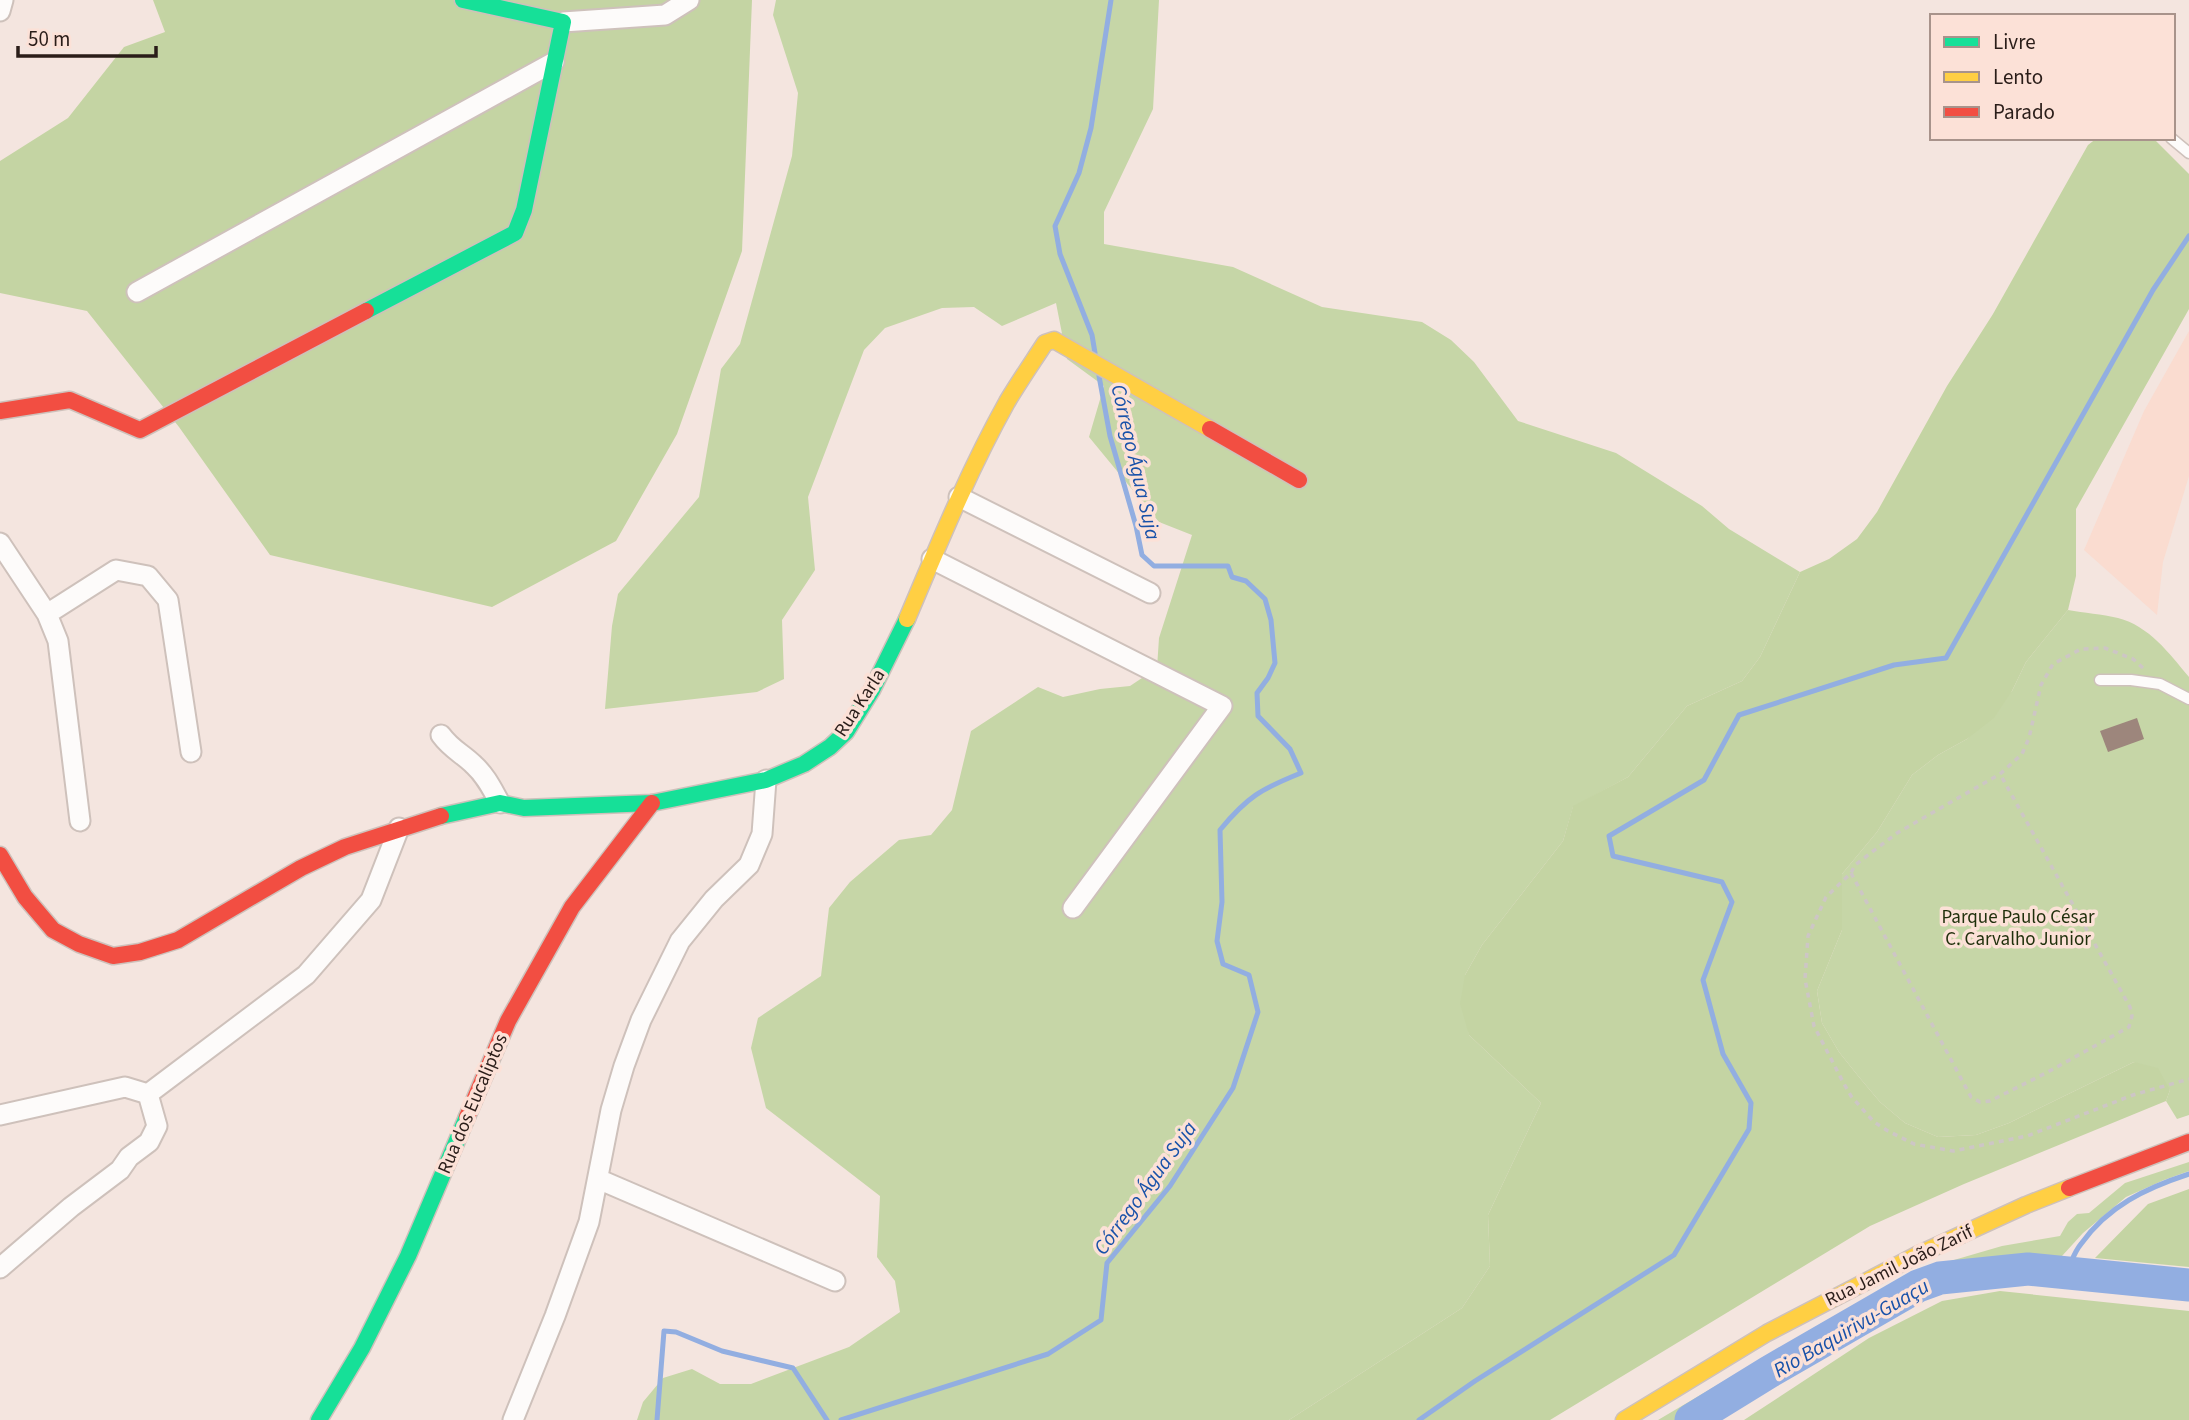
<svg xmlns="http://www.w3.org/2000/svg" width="2189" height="1420" font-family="'Source Sans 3',sans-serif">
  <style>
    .built { fill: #fadcd0 }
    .green { fill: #c6d6a7 }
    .forest { fill: #c4d4a3 }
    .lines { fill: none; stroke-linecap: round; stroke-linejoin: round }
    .stream { stroke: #92aee1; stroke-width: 5 }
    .river { stroke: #92aee1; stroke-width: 33 }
    .building { fill: #9d867c }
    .lane-casing { stroke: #cec1bb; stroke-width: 13 }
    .street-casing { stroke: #cec1bb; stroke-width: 23 }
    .fast-casing { stroke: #cec1bb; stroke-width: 19 }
    .slow-casing { stroke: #cec1bb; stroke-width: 19 }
    .jam-casing { stroke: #cec1bb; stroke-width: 19 }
    .path { stroke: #cdc6c5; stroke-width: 3.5; stroke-dasharray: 5 5; stroke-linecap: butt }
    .lane { stroke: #fdfbfa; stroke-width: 10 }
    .street { stroke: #fdfbfa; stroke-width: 19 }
    .fast { stroke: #16e098; stroke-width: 16 }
    .slow { stroke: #ffcf43; stroke-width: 16 }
    .jam { stroke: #f24e42; stroke-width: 16 }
    .labels { text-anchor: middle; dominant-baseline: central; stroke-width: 7; stroke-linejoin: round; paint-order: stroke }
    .street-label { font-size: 19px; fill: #2a1d19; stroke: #fce1d7 }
    .park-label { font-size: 19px; fill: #1f2f0b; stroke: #fce1d7 }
    .water-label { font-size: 21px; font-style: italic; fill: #1851a9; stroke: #fce1d7 }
  </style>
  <rect width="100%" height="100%" fill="#f4e5df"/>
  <path class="built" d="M2189,331v145l-26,86 -6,53 -73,-65 60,-139z"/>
  <path class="green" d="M776,0h383l-6,109 -49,103v32l129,23 89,40 100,15 29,18 23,22 44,59 98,32 86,53 27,23 71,43 -40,85 -18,24 -55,25 -59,71 -55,30 -10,34 -81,104 -17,30 4,60 72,68 -53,112 2,51 -28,42 -173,112h-652l6,-18 20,-24 29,-9 28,15h31l98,-37 51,-35 -5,-31 -18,-24 3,-61 -114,-88 -15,-60 7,-30 63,-42 8,-68 21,-26 49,-42 32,-5 21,-25 19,-79 67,-44 25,10 37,-8 30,-3 27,-18 2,-30 33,-103 -33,-13 -70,-85 15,-51 -37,-27 -11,-56 -54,23 -28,-19 -32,1 -57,20 -21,22 -56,147 7,73 -33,50 2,59 -27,13 -152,17 7,-83 6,-32 81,-97 22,-128 19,-25 52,-188 6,-63 -25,-78z
    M2068,610c16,3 34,4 50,8 31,8 51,35 71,59v438l-12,4 -11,-18 4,-11 -36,-28 -125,61 -33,12 -38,2 -33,-14 -25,-21 -21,-25 -20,-25 -17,-29 -5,-32 25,-61v-56l35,-42 35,-57 26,-20 29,-16 45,-48 14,-29z
    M2189,1162v9l-25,9 -38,17 -43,36 -21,23 -125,18 -24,10 -170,93 -66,43h-19l171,-101 94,-50 79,-23 58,-10 8,-14 9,-8 12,-1 36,-30z"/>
  <path class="forest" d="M153,0h599l-10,251 -65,183 -61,107 -124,66 -222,-52 -91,-128 -92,-116 -87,-18v-132l68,-43 56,-71 41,-15z
    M2097,138h56l36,36v135l-113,200v67l-8,34 -42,52 -14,29 -18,27 -27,21 -29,16 -26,20 -35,57 -35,42v56l-25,61 5,32 17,29 20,25 21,25 25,21 33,14 38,-2 33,-12 125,-61 24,6 12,22 -4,11 -202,83 -94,42 -320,194h-261l173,-112 28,-42 -2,-51 53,-112 -72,-68 -9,-31 5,-29 17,-30 81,-104 10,-35 55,-29 59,-71 55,-25 18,-24 40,-85 29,-13 28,-20 20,-27 70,-126 46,-72 95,-169z
    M2189,1189v78l-94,-9 53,-54z
    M2000,1291l189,20v109h-445l125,-82 73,-37z"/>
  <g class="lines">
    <path class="stream" d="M1095,353l-3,-18 -32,-81 -5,-28 24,-53 12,-45 20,-128
      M2066,1273c5,-9 8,-21 15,-29 27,-38 65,-56 108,-70
      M657,1420l7,-89 12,1 46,19 71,17 34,52
      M841,1420l207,-66 53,-34 6,-57 63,-77 63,-98 25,-76 -9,-37 -26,-11 -6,-23 5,-39 -2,-72c27,-33 41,-41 81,-57l-11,-24 -32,-33 -1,-23 11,-15 7,-15 -4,-43 -6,-21 -19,-18 -14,-4 -4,-11h-74l-12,-11 -6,-29 -26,-90 -11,-60
      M1419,1420l56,-39 199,-126 75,-126 2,-26 -28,-49 -20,-74 29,-78 -10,-20 -109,-26 -4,-20 95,-56 35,-65 155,-50 52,-7 207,-368 36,-54"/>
    <path class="river" d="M1691,1420l78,-48 149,-86 22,-8 88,-9 161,16"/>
  </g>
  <path class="building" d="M2137,718l7,21 -36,13 -8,-21z"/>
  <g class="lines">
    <defs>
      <path id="lane" d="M2171,138l18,15
        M2100,680h31l29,4 29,15"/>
      <path id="street" d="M0,11l3,-11
        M563,22l102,-7 24,-15
        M137,292l417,-230
        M959,497l191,96
        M0,543l47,71 11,27 22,180
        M932,559l290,147 -149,202
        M47,614l69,-44 32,6 20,24 23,152
        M441,735c11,15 21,18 33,30 12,11 18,24 26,38
        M148,1094l158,-119 65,-75 28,-72
        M0,1115l125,-28 23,7 9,32 -8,16 -20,15 -9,13 -49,37 -71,61
        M598,1179l237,102
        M513,1420l42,-104 34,-94 22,-112 13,-44 17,-46 39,-79 34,-42 35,-34 13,-31 4,-54"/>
      <path id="fast" d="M366,311l149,-78 9,-23 39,-188 -100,-22
        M441,816l59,-13 24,5 128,-5 114,-23 38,-16 26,-17 16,-15 26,-42 35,-71
        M319,1420l43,-72 46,-92 59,-139"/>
      <path id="slow" d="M907,619c31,-73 61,-147 100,-217 12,-20 25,-39 38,-59l9,-3 156,89
        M1624,1420l143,-87 150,-78 109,-50 43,-17"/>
      <path id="jam" d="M0,411l70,-11 70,30 226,-119
        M1210,429l89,51
        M0,855l25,42 28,33 26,14 34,12 27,-4 38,-12 123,-72 44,-21 96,-31
        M467,1117l41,-96 64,-114 80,-104
        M2069,1188l120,-46"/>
    </defs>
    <use href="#lane" class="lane-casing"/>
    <use href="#street" class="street-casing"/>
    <use href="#fast" class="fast-casing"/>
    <use href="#slow" class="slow-casing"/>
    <use href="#jam" class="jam-casing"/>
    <path class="path" d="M2143,668l-10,-9 -28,-11 -24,1 -28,15 -12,21 -12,53 -7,16 -22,20 -103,59 -42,32 -4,8 -25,24 -18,39 -3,43 9,47 29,56 8,14 23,26 14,9 26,13 39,7 74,-15 106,-41 56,-16
      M1851,873l120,224 9,5 10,-1 56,-28 83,-46 3,-11 -2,-9 -130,-233"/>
    <use href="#lane" class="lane"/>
    <use href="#street" class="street"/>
    <use href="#fast" class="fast"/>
    <use href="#slow" class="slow"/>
    <use href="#jam" class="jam"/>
  </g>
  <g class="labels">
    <g class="street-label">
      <text transform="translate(860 703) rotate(-57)">Rua Karla</text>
      <text transform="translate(473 1104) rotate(-67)">Rua dos Eucaliptos</text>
      <text transform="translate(1899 1266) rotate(-26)">Rua Jamil João Zarif</text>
    </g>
    <g class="park-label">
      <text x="2018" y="917">Parque Paulo César<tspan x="2018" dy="22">C. Carvalho Junior</tspan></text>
    </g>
    <g class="water-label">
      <text transform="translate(1136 462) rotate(77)">Córrego Água Suja</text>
      <text transform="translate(1145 1188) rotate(-54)">Córrego Água Suja</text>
      <text transform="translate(1851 1328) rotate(-30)">Rio Baquirivu-Guaçu</text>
    </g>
  </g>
  <rect x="1930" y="14" width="245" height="126" fill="#fce1d7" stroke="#a8938b" stroke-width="2"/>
  <rect x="1944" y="37" width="35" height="10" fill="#16e098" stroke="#a8938b" stroke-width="2"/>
  <text x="1993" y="49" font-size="21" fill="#2a1d19">Livre</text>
  <rect x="1944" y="72" width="35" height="10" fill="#ffcf43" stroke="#a8938b" stroke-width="2"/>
  <text x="1993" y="84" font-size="21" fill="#2a1d19">Lento</text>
  <rect x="1944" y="107" width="35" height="10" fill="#f24e42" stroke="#a8938b" stroke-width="2"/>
  <text x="1993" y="119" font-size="21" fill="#2a1d19">Parado</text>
  <path d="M18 46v10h138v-10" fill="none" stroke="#2a1d19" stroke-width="3.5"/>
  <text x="28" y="46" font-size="21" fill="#2a1d19" stroke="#fce1d7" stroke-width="5" paint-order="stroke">50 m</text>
</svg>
